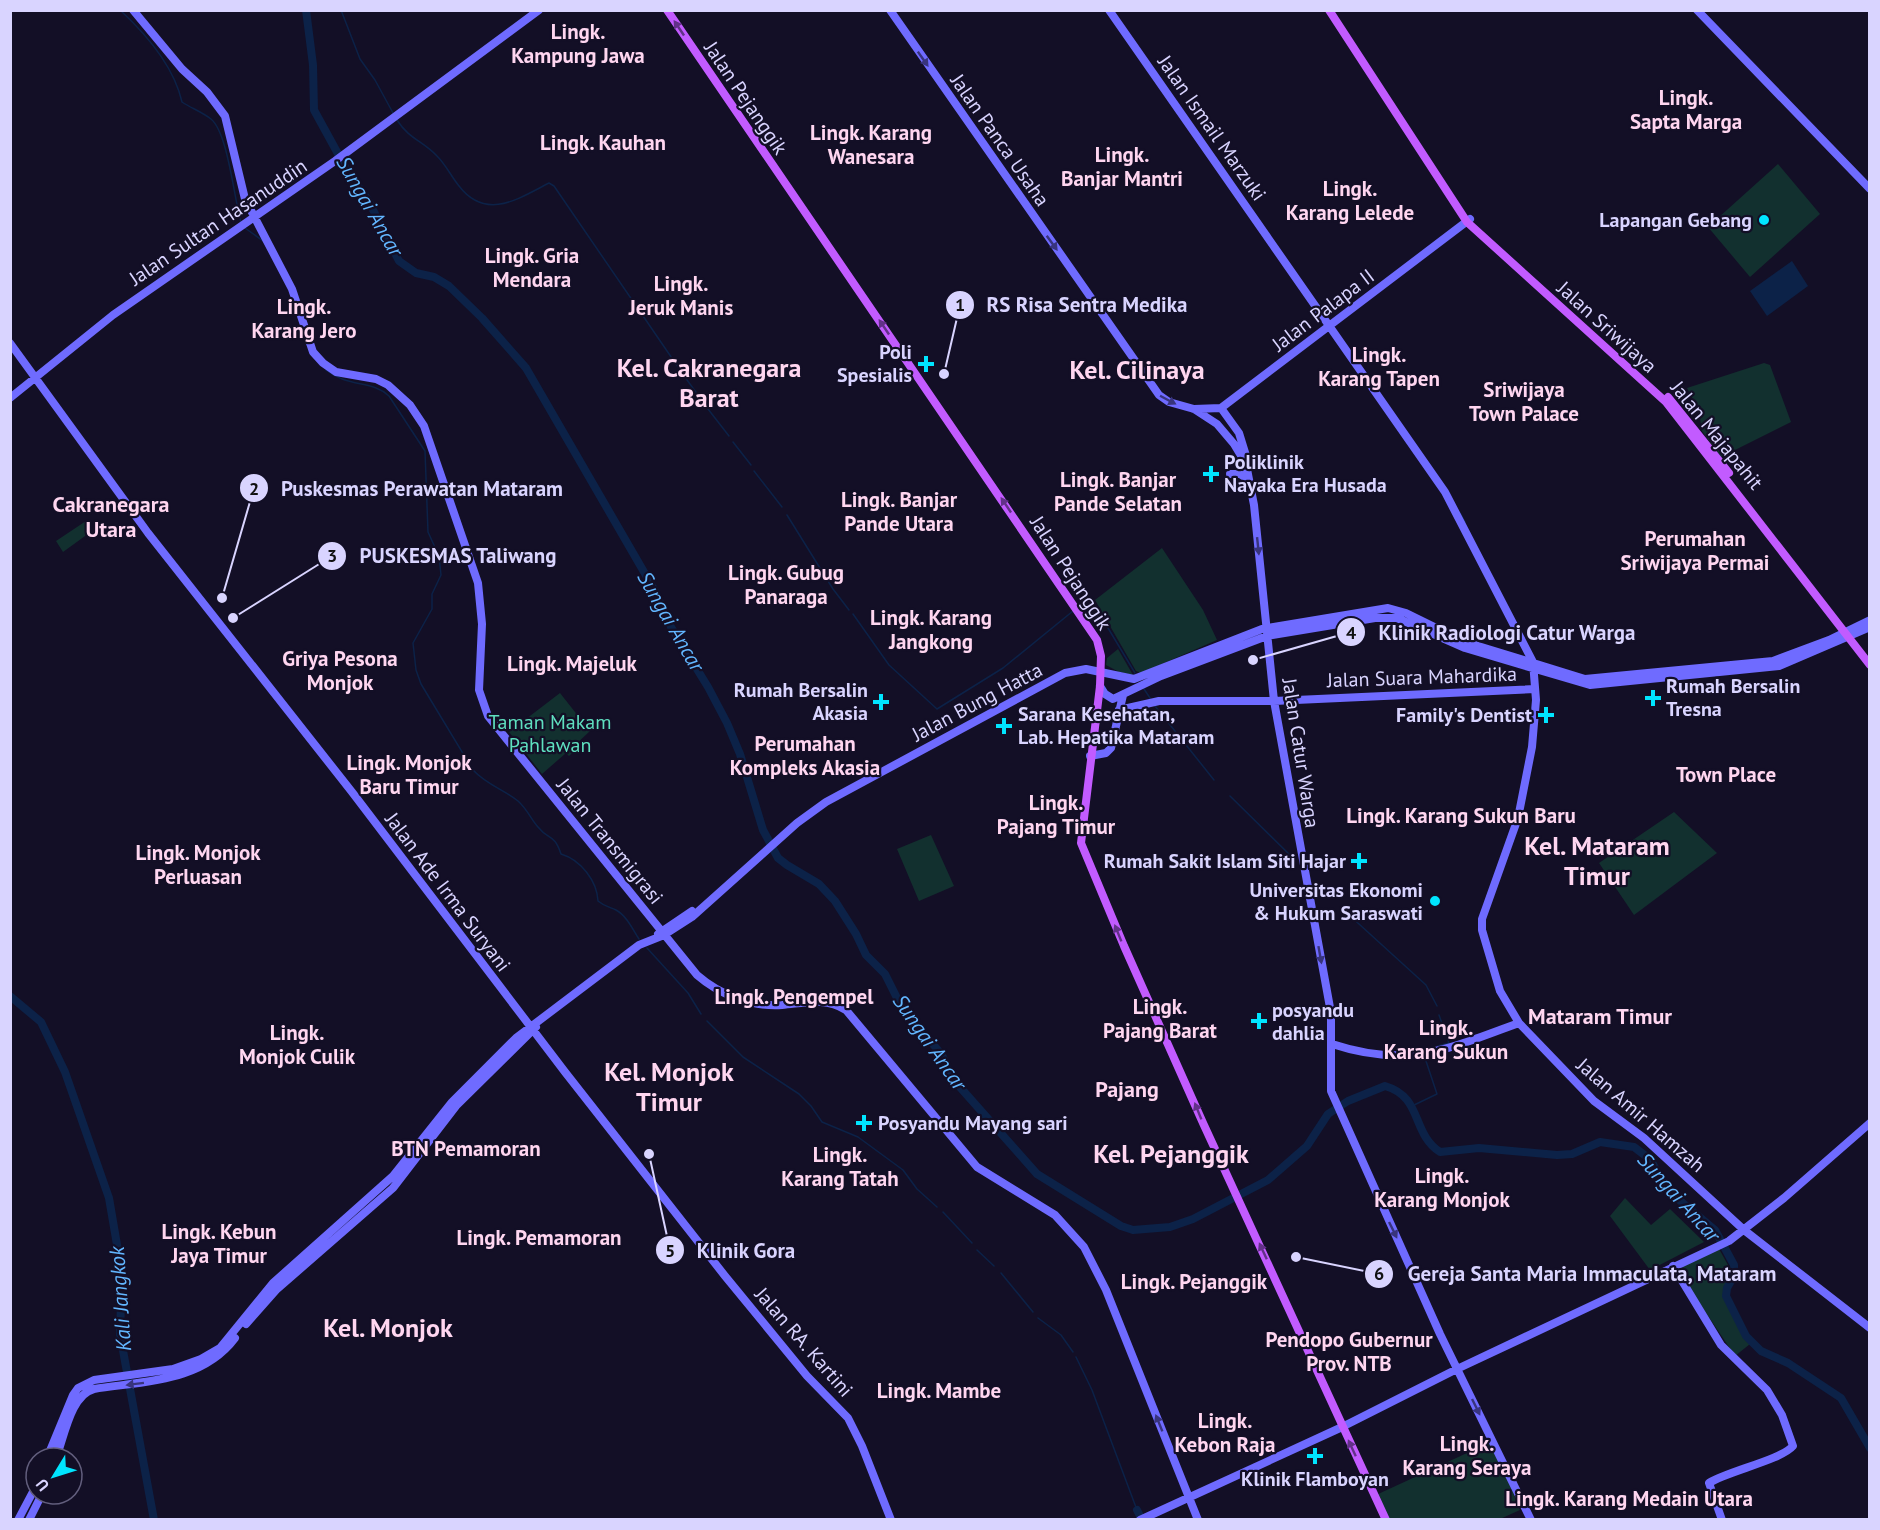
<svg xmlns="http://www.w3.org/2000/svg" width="1880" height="1530" font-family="'PT Sans',sans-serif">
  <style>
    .green { fill: #12302f }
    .water { fill: #0c2248 }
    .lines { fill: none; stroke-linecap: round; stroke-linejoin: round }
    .stream { stroke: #0c2248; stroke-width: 1.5 }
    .river { stroke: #0c2248; stroke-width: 8 }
    .secondary { stroke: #6f6bff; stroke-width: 8 }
    .primary { stroke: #c25bff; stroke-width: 8 }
    .oneway { fill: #623188 }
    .oneway2 { fill: #38347d }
    .poi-dot { fill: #00e5ff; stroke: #130f26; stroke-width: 2 }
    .labels { text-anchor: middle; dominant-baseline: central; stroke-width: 4.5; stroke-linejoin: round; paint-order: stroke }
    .street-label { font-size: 20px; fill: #d9d4ff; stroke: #130f26 }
    .poi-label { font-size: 20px; font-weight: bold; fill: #d9d4ff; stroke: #130f26; text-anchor: end }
    .park-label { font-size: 20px; fill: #5fe0c0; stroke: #130f26 }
    .neighbourhood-label { font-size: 21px; font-weight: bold; fill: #ffd6f0; stroke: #130f26 }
    .water-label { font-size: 21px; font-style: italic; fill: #62b6ff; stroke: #130f26 }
    .quarter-label { font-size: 22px; font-weight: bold; fill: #ffd6f0; stroke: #130f26 }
    .district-label { font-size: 26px; font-weight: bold; fill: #ffd6f0; stroke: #130f26 }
    .leader { fill: none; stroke: #d9d4ff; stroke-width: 2 }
    .callout-dot { fill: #d9d4ff; stroke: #130f26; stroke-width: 2 }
    .mark-label { font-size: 18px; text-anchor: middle; font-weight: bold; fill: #111 }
    .callout-label { font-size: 21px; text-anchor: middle; font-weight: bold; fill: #d9d4ff; stroke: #130f26; stroke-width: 4.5; stroke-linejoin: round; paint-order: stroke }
  </style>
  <rect width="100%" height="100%" fill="#130f26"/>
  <path class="green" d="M1778,164l42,50 -70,63 -42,-50z
    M1764,363l6,2 21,57 -70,35 -19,-26 -3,-19 -12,-24z
    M86,521l6,10 -29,21 -7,-11z
    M1162,548l41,62 14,30 -76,33 -5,-2 -41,-71z
    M1118,649l15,26 -14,-3 -13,-7 1,-7z
    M560,693l30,38 -17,16 2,3 -6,6 -3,-3 -24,21 -33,-42z
    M1674,812l43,41 -83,62 -35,-52z
    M931,835l23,51 -35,15 -22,-52z
    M1625,1198l26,27 19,-16 34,33 -54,28 -40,-54z
    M1718,1247l11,20 -5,31 17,34 9,12 -15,12 -59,-88z
    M1493,1441l27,69 -20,9h-111l-13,-24z"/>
  <path class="water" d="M1792,261l16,25 -41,30 -17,-25z"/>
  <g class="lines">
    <path class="stream" d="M120,10c26,24 54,57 62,92 9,6 20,10 29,17 17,14 23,80 30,103
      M341,10l19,49 15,21 18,33
      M397,120c12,19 26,21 40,36 9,9 14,20 22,30 27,35 59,13 90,-3l5,3 124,181
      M245,228l18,13
      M303,333l4,12
      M326,370c23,18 46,10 63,26l36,55 3,81 11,24 2,19 -9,19v15l-19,34 3,27 5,14 52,86c14,15 30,19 45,31 9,8 13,18 20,26 11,14 16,6 23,27 20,6 36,27 37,47 7,6 12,6 18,9 11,6 17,20 23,29
      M682,373l21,29
      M708,409l21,27
      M733,442l18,23
      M754,471l28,36
      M1460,513l5,9
      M787,515l46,74 16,21
      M1079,607l11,-9 45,75
      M853,614l36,51 48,44 66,-41 70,-57
      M1144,689l6,9
      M1155,706l59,74
      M1230,796l63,62
      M1348,914l78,71 11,21
      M647,948l41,45 13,21
      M707,1021l36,36 56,37 12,12 11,16 36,15 45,33 14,19 20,18
      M1438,1046l11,-3 -10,-28
      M1412,1106l25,-12 -12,-36
      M943,1212l29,31
      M977,1250l17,16
      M1001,1273l32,39
      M1038,1318l23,17 12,17
      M1076,1357l16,33 45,120"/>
    <path class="river" d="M306,10l7,55 1,45 34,62 20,28 31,61 17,12 18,4 15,9 33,32 44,50 129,223 16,36 37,60 19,36 13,31 23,76 15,28 9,7 32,19 16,17 21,33 10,21 19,19 16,32 41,49 9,22 86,97 84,52 12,4 37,-3 23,-8 75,-39 39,-34 21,-32 20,-13 37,-15c38,11 26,47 55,66l39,-4 78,7 15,-1 28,-12 34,5 17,13 14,28 50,42 19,35v11l-7,12 -1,8 20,40 15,15 27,12 53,35 29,50
      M10,996l31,26 24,50 44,126 13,76 -2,60 34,186
      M1137,1510l5,10"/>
    <path class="secondary" d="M133,10l49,59 25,23 18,24 20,83 47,90 21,63 10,11 13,9 40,7 12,6 22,20 14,21 54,157 4,41 -3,66 9,26 209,259c23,20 54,32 85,30 23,-2 43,-8 64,5l131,157 78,48 29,32 22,43 92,230
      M890,10l269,385 10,7 25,7 23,15 17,20 12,20 8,41 20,196 57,312v78l109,243 91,186
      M1109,10l336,482 88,170 3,38 -4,47 -14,71 -36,101v11l18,61 19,32 75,78 50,37 100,92 126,98
      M1697,10l173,179
      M10,343l138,190 204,259 213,280 160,204 82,100 41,42 14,28 29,74
      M10,398l103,-83 222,-154 204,-151
      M1221,408l18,25 8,26
      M1194,409l27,-1 249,-189
      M1230,474h10l9,6
      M1100,686l5,8 8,5 48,-23 106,-40 108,-18h22l68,30 125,37 189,-19 91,-39
      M1119,710l40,-9h115l261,-12
      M1090,756l16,-3 5,-5 12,-53
      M658,934l34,-23
      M1332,1044c76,25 116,5 187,-21
      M1673,1266l48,79 46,45 15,25 11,31c-12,14 -65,25 -84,37l13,37
      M246,1324l30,-34 117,-102 63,-82 80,-79
      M47,1458l26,-63 5,-7 16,-8 79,-11 28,-10 19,-11 53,-65 120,-107 59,-74 64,-64 123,-93 25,-10 28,-18 105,-94 29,-21 239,-129 21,-4 48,10 128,-50 126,-21 18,5 59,29 120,37 188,-18 56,-21 41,-20
      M56,1458c8,-20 15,-64 38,-69 50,-8 108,-7 141,-51
      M18,1520l18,-34
      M29,1520l13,-26
      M1140,1520l200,-92 117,-59 272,-128 55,-43 86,-75"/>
    <path class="primary" d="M667,10l430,630 4,16 -1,30 -19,157 43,103 79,177 183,397
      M1329,10l138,212 199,180 204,263
      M1668,397l61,76"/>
  </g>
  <defs><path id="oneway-solid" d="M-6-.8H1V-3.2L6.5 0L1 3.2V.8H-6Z" transform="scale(1.5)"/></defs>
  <g class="oneway">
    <use href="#oneway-solid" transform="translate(679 28) rotate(-124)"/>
    <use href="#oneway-solid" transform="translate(884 327) rotate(-124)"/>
    <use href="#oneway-solid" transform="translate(1006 505) rotate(-124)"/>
    <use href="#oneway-solid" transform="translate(1118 933) rotate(-112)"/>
    <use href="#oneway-solid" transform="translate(1198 1111) rotate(-112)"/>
    <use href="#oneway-solid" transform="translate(1263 1251) rotate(-115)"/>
    <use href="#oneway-solid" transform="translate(1352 1448) rotate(-115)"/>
  </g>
  <g class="oneway2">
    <use href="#oneway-solid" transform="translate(923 59) rotate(55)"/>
    <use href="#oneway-solid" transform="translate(1052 243) rotate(54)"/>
    <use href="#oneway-solid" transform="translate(1168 400) rotate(28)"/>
    <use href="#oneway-solid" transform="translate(1258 546) rotate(84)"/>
    <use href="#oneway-solid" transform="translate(1320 955) rotate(80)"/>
    <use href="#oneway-solid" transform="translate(1393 1230) rotate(64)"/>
    <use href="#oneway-solid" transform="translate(135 1384) rotate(173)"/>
    <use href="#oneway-solid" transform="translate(1476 1407) rotate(64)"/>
    <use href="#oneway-solid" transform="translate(1159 1423) rotate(-112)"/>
  </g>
  <g class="poi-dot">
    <circle cx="1764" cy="220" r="6"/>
    <path d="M923 355h6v6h6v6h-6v6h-6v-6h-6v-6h6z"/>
    <path d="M1208 465h6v6h6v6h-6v6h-6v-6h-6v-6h6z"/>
    <path d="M1650 689h6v6h6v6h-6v6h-6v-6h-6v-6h6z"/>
    <path d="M878 693h6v6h6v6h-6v6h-6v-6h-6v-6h6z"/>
    <path d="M1543 706h6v6h6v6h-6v6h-6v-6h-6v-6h6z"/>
    <path d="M1001 717h6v6h6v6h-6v6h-6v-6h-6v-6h6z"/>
    <path d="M1356 852h6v6h6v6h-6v6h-6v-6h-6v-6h6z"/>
    <circle cx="1435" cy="901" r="6"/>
    <path d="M1256 1012h6v6h6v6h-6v6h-6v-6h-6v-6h6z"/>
    <path d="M861 1114h6v6h6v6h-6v6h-6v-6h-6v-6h6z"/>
    <path d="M1312 1447h6v6h6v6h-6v6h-6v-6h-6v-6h6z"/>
  </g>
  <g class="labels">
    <g class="street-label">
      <text transform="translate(746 98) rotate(56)">Jalan Pejanggik</text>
      <text transform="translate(1212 128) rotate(55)">Jalan Ismail Marzuki</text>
      <text transform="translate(1000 140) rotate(55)">Jalan Panca Usaha</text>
      <text transform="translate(218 222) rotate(-34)">Jalan Sultan Hasanuddin</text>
      <text transform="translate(1323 310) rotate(-37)">Jalan Palapa II</text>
      <text transform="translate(1607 327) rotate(42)">Jalan Sriwijaya</text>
      <text transform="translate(1717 435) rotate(51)">Jalan Majapahit</text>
      <text transform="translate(1071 573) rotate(57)">Jalan Pejanggik</text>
      <text transform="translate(1422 677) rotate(-2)">Jalan Suara Mahardika</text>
      <text transform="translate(977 702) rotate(-28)">Jalan Bung Hatta</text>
      <text transform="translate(1301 753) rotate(81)">Jalan Catur Warga</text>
      <text transform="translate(610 841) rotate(51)">Jalan Transmigrasi</text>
      <text transform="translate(448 892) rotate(53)">Jalan Ade Irma Suryani</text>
      <text transform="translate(1641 1115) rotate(41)">Jalan Amir Hamzah</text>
      <text transform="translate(804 1342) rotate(49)">Jalan RA. Kartini</text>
    </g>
    <g class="poi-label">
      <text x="1752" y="220">Lapangan Gebang</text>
      <text x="912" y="352">Poli<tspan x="912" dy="23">Spesialis</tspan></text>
      <text x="1224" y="462" text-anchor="start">Poliklinik<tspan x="1224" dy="23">Nayaka Era Husada</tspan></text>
      <text x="1666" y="686" text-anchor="start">Rumah Bersalin<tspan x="1666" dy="23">Tresna</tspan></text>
      <text x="868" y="690">Rumah Bersalin<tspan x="868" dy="23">Akasia</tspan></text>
      <text x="1018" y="714" text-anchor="start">Sarana Kesehatan,<tspan x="1018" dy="23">Lab. Hepatika Mataram</tspan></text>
      <text x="1532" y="715">Family's Dentist</text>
      <text x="1346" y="861">Rumah Sakit Islam Siti Hajar</text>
      <text x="1423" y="890">Universitas Ekonomi<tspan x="1423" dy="23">&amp; Hukum Saraswati</tspan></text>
      <text x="1272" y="1010" text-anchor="start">posyandu<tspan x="1272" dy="23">dahlia</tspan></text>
      <text x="878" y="1123" text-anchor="start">Posyandu Mayang sari</text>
      <text x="1315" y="1479" text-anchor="middle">Klinik Flamboyan</text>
    </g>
    <g class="park-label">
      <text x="550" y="722">Taman Makam<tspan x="550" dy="23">Pahlawan</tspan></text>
    </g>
    <g class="neighbourhood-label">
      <text x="578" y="31">Lingk.<tspan x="578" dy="24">Kampung Jawa</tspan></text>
      <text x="1686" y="97">Lingk.<tspan x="1686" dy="24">Sapta Marga</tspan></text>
      <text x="871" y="132">Lingk. Karang<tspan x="871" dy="24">Wanesara</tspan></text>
      <text x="603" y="142">Lingk. Kauhan</text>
      <text x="1122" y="154">Lingk.<tspan x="1122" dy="24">Banjar Mantri</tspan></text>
      <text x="1350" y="188">Lingk.<tspan x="1350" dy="24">Karang Lelede</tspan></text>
      <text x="532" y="255">Lingk. Gria<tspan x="532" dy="24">Mendara</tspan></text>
      <text x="681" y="283">Lingk.<tspan x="681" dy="24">Jeruk Manis</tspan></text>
      <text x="304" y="306">Lingk.<tspan x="304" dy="24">Karang Jero</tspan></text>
      <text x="1379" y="354">Lingk.<tspan x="1379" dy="24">Karang Tapen</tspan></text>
      <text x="1524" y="389">Sriwijaya<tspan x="1524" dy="24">Town Palace</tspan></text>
      <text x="1118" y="479">Lingk. Banjar<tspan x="1118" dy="24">Pande Selatan</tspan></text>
      <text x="899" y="499">Lingk. Banjar<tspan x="899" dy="24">Pande Utara</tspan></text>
      <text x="1695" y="538">Perumahan<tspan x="1695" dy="24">Sriwijaya Permai</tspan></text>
      <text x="786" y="572">Lingk. Gubug<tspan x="786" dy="24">Panaraga</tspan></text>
      <text x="931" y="617">Lingk. Karang<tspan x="931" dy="24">Jangkong</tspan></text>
      <text x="340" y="658">Griya Pesona<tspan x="340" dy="24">Monjok</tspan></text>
      <text x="572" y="663">Lingk. Majeluk</text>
      <text x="805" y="743">Perumahan<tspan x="805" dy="24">Kompleks Akasia</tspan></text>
      <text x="409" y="762">Lingk. Monjok<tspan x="409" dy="24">Baru Timur</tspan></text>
      <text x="1726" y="774">Town Place</text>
      <text x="1056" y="802">Lingk.<tspan x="1056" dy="24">Pajang Timur</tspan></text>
      <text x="1461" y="815">Lingk. Karang Sukun Baru</text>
      <text x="198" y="852">Lingk. Monjok<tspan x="198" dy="24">Perluasan</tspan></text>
      <text x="794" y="996">Lingk. Pengempel</text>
      <text x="1160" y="1006">Lingk.<tspan x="1160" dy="24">Pajang Barat</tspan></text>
      <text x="1446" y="1027">Lingk.<tspan x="1446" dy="24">Karang Sukun</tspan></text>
      <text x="297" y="1032">Lingk.<tspan x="297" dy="24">Monjok Culik</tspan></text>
      <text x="466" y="1148">BTN Pemamoran</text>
      <text x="840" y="1154">Lingk.<tspan x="840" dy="24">Karang Tatah</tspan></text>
      <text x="1442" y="1175">Lingk.<tspan x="1442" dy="24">Karang Monjok</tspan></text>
      <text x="219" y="1231">Lingk. Kebun<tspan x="219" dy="24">Jaya Timur</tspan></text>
      <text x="539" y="1237">Lingk. Pemamoran</text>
      <text x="1194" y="1281">Lingk. Pejanggik</text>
      <text x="1349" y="1339">Pendopo Gubernur<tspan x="1349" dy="24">Prov. NTB</tspan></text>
      <text x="939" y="1390">Lingk. Mambe</text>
      <text x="1225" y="1420">Lingk.<tspan x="1225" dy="24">Kebon Raja</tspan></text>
      <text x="1467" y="1443">Lingk.<tspan x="1467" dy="24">Karang Seraya</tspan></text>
      <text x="1629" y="1498">Lingk. Karang Medain Utara</text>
    </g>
    <g class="water-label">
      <text transform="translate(370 206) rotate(60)">Sungai Ancar</text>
      <text transform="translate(671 621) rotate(60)">Sungai Ancar</text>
      <text transform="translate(930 1042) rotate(55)">Sungai Ancar</text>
      <text transform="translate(1679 1197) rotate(48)">Sungai Ancar</text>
      <text transform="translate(120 1299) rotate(-94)">Kali Jangkok</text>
    </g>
    <g class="quarter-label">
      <text x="111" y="504">Cakranegara<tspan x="111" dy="25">Utara</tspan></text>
      <text x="1600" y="1016">Mataram Timur</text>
      <text x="1127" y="1089">Pajang</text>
    </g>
    <g class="district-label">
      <text x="709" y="367">Kel. Cakranegara<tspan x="709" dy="30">Barat</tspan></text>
      <text x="1137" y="369">Kel. Cilinaya</text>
      <text x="1597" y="845">Kel. Mataram<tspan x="1597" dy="30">Timur</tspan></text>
      <text x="669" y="1071">Kel. Monjok<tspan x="669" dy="30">Timur</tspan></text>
      <text x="1171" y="1153">Kel. Pejanggik</text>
      <text x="388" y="1327">Kel. Monjok</text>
    </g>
  </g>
  <path class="leader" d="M944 374L960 305M222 598L254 488M233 618L332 556M1253 660L1351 632M649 1154L670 1250M1296 1257L1379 1274"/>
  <g class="callout-dot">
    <circle cx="944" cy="374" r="6"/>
    <circle cx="222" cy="598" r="6"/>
    <circle cx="233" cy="618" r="6"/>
    <circle cx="1253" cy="660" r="6"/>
    <circle cx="649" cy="1154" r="6"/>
    <circle cx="1296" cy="1257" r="6"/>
    <circle cx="960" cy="305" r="15"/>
    <circle cx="254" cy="488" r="15"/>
    <circle cx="332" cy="556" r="15"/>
    <circle cx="1351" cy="632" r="15"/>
    <circle cx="670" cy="1250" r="15"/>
    <circle cx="1379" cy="1274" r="15"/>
  </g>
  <g class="mark-label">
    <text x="960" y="311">1</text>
    <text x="254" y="495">2</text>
    <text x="332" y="562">3</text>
    <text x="1351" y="639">4</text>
    <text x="670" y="1257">5</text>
    <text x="1379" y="1280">6</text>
  </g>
  <g class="callout-label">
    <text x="1087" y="312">RS Risa Sentra Medika</text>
    <text x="422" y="496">Puskesmas Perawatan Mataram</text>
    <text x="458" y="563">PUSKESMAS Taliwang</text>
    <text x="1507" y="640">Klinik Radiologi Catur Warga</text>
    <text x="746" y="1258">Klinik Gora</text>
    <text x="1592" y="1281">Gereja Santa Maria Immaculata, Mataram</text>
  </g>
  <rect width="1880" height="1530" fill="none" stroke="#d9d4ff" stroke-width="24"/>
  <g transform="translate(54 1476) rotate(232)"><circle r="28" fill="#130f26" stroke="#625e7d" stroke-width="1.5"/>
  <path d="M0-4.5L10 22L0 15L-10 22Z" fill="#00e5ff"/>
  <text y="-9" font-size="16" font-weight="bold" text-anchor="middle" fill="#d9d4ff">U</text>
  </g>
</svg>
